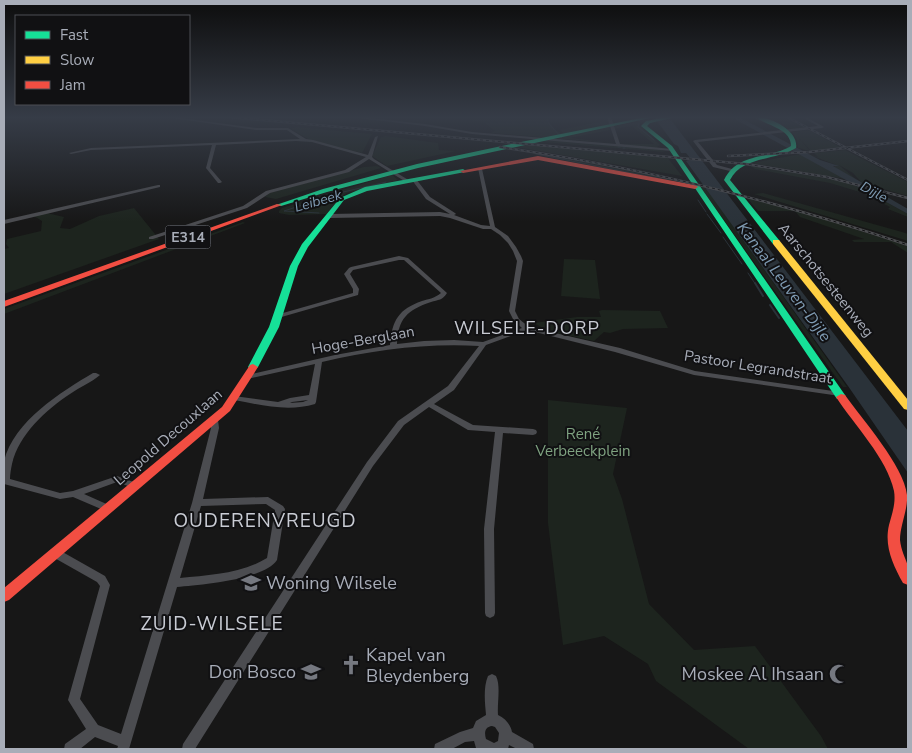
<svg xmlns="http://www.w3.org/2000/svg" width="912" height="753" font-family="'Nunito Sans',sans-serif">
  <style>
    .green { fill: #1d241e }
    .water { fill: #2a3239 }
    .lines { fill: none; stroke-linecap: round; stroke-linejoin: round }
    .stream-far1 { stroke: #2a3239; stroke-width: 1 }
    .stream { stroke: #2a3239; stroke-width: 2 }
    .street { fill: #4b4c50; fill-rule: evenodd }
    .fast { fill: #16e098; fill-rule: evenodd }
    .slow { fill: #ffcf43; fill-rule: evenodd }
    .jam { fill: #f24e42; fill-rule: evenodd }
    .rail-casing { stroke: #4b4c4f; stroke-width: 2.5 }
    .rail { stroke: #111113; stroke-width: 1; stroke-dasharray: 3; stroke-linecap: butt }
    .labels { text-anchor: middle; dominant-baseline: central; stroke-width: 4; stroke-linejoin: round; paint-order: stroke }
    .far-water-label { font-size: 14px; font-style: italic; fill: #7f9bb3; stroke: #111113 }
    .shield { fill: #111113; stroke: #7b7e86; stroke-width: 1 }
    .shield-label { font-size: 14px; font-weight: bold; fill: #a8adb8 }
    .street-label { font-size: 15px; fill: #a8adb8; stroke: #111113 }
    .park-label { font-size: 15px; fill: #7fa381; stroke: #111113 }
    .water-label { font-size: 16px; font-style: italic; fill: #7f9bb3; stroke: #111113 }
    .quarter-label { font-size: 18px; letter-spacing: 1px; fill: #c9ccd4; stroke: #111113 }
    .near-poi-label { font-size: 18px; fill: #a8adb8; stroke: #111113; text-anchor: start }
    .near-neighbourhood-label { font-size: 19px; letter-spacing: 1px; fill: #c9ccd4; stroke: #111113 }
  </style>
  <rect width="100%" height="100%" fill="#171717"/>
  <path class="green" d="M468,117h78l9,13 13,6 -9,-6 50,-10 1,10 -40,8 42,5 -119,-10 -2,-1 4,-1 -13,-10h-8z
    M762,117h7l4,3 -3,-3h15l22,12h-20l-8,-6 2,2z
    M650,119l-8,7 16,13 5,7 -6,-8 -15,-11v-3l5,-3 -7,2v3l20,19 -3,2 3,2 -33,-4 -2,-1h29l-22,-18 -19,3 -1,-2z
    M296,127l76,7 -10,19 -52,-13 -19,-11z
    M809,130l33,18 -31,3 -14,-15 13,15 -12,-3 -1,-8 -5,-8z
    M386,136l52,7 1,7 17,1 -69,15 -15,-10 9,-19z
    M554,139l107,11 4,2 -123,-10z
    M532,144l135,13 15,19 -165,-29z
    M845,150l63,32v14l-46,-13 -9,-10 -14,-8 19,16 -24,-14 2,-2 -28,-11 10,3 -4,-4z
    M535,153l149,28 -22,-1 -129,-26z
    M801,154l45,25 -95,-16z
    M749,165l103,18 56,31v3l-20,-8 2,-2 -27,-14 -33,-10 -75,-14z
    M377,166l4,2 -105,31 -11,-2 4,-4 95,-26z
    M392,175l6,5 -51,13 -8,5 -12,16 -38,1 -10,-2v-2l3,-3z
    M699,185l8,4 140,198h-4z
    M763,193l139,39 6,2v7l-154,-47z
    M746,197l39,10 123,39v7l-17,-11h-37l-2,-2 12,-1 -64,-22 -5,-6h-37z
    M134,208l25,31 -155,55v-45l5,-1 -3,-4 1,-5 34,-8 1,-10 -8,-5 13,-3 17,4 -4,11 10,1 29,-13z
    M243,222l2,1 -241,91v-5z
    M564,259l31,1 5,39 -39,-3z
    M602,310l58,1 8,17 -45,1 -13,4 -6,-1 -10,9 -46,-10 -14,-8 43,-6h24l-2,-6z
    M548,400l79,8 -14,66 9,25 27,105 45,46 61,-4 66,90 7,13h-79l-93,-68 -8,-17 -44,-28 -41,9 -15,-122z"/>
  <path class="water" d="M654,117h11l2,3h4l237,311v42l-60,-87 -162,-225 5,-2 -5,-6h-5l-3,-7 -4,-2z
    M731,117h8l81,43 19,6h-6l75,43v5z"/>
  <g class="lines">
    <path class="stream-far1" d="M547,117l2,7 13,14
      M640,117l-2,10 16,13
      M753,117l11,5
      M618,147h2
      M623,148h2
      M536,154l132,26
      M698,200l8,12
      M319,213l-35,-2 55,-18 47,-11
      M707,214l14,19
      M723,237l19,27
      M748,273l8,12"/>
    <path class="stream" d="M755,283l8,13
      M770,305l9,13"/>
    <path class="street" d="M165,117h8l83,11h32l18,11 7,1 55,15 7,-18 3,-1 -6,21 2,2 36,22 -4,1 -37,-23 -20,13 -79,21 -23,15 -94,31h-4v-2l94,-31 23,-15 79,-21 21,-13 -54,-15 -16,-1 -80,4 -6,23 12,14 -2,1h-2l-12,-15 6,-23 -121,5 -20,4 -2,-1 22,-5 209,-9 -13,-9h-31z
      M350,117h10l65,7 47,8 144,12 -9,-27h4l9,27 52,5 2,1 -2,1 -200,-17 -47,-8z
      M802,117h4l18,10 -2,1 -124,14 19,23 15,4v1l-2,1 -17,-4 -20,-26 2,-1 123,-14z
      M478,168l4,1 13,58 13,9 8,11 5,9 2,5 -8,50 4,8 10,8 91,21 75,23 145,21 4,2 -4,2 -146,-21 -79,-23 -88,-22 -41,15 -32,45 -20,14 39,21 60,4 3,1 1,2 -1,2 -3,1 -30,-2 -9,96 1,84 -1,3 -4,2 -4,-2 -1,-3 -1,-84 11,-97 -27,-2 -39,-23 -25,18 -31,41 -178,283h-13l1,-5 184,-282 31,-41 50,-35 31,-40c-53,-3 -105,4 -157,16l-6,40 -1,2c-27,8 -54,1 -81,-4l-4,-2 4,-2 44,6 12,-4 19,-3 6,-31 -68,15 -4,-2 4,-2 88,-20 55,-10c2,-25 9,-36 32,-44 7,-2 13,-3 19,-8l-37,-33h-5l-46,10 -3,4 9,15 -1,6 -80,23 -3,-2 1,-1 77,-22v-4l-9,-15 5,-6 2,-1 48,-11 9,2 39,35c-4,7 -9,7 -16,9 -24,8 -33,17 -34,42l27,-3 30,-1 29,2 39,-14 -8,-7 -5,-10 8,-50 -4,-10 -5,-8 -8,-8 -9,-6h-8l-33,-11 -10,-2 -111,2 -3,-2 3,-2 111,-2 10,2 -24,-15 -14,-19 2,-1h2l14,18 25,16 1,1 -2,1 27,10 9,1zM308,400l-5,2 -13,1 2,-1z
      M158,185h2v2l-156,37v-4z
      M93,373h3l4,2c-8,7 -20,12 -30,19 -24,16 -51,40 -58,70 -1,5 -2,10 -2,15l50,14 13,-2 44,-15 22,8 2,2 -2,2 -3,1 -19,-7 -33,12 27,12 2,2 -2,2 -3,2 -35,-15 -13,2 -56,-15c0,-7 -2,-16 0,-23 10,-40 57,-69 89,-88z
      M214,417l4,3 1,8 -16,71 65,-2 15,9 2,3 -8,51c-13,20 -77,25 -100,27l-48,162h-12l1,-3 -23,-9 -15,12h-16l1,-5 21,-15 -18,-29 32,-114 -3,-4 -46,-26 -1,-3 1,-3 4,-1 4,1 46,26 5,9 -30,114 18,26 23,9 71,-231 19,-75 -1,-8zM266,504l9,6 -8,48c-26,16 -58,17 -87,20l21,-72z
      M492,674l4,2c5,10 1,27 2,39 7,3 13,10 14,17l21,12 1,5h-17l-8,-4 -1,4h-28l-4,-1 -2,-7 -9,1 -13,7h-18l1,-5 25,-12 13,-4 3,-7 10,-6c-1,-11 -3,-28 2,-39zM492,726l3,1 4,6 -1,8 -4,2 -8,-4c-2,-7 -1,-12 6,-13z"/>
    <path class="fast" d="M646,117h9l-237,51 -91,24 -46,14 -5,-1 47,-16 94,-25 94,-20z
      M667,117h9l-26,6 -3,3 25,20 173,249 1,2 -1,2h-8l-169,-251 -27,-22 5,-5z
      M756,117c15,0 43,14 40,31 -21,13 -54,8 -66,32l49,60 1,2 -4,2h-3l-49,-64c14,-28 43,-20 67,-34 0,-18 -25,-20 -35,-29z
      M463,169l3,2 -1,1 -98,19 -23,9 -36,47 -10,19 -19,61 -21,40 -5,3 -3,-1 -2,-2 21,-40 21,-61 12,-22 38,-46 25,-11z"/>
    <path class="slow" d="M773,240h6l129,160v10l-4,-1 -131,-165z"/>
    <path class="jam" d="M538,156l157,29 3,2 -3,2 -157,-29 -75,13 -3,-2z
      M277,204l5,1 -278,102v-6z
      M253,364l5,3 -28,44 -221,189 -5,2v-14l218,-181 28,-42z
      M841,394l4,1c17,24 59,71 62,100 1,15 -7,30 -7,45 1,10 5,17 8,26 1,5 0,13 0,19l-5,-2c-10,-18 -19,-37 -14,-58 3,-11 7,-22 5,-34 -7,-33 -40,-66 -58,-94z"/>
    <defs>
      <path id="rail" d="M229,117l517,47 81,13 81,21
        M787,117l121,63
        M500,147c140,20 274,53 408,98
        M728,156l81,-4 99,-11"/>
    </defs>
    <use href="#rail" class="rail-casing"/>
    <use href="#rail" class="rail"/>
  </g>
  <linearGradient id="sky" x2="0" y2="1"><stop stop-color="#0d0d0d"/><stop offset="0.53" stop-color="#363c47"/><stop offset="1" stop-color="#363c47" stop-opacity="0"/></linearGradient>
  <rect width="912" height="222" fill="url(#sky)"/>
  <defs>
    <symbol id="university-bare" viewBox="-9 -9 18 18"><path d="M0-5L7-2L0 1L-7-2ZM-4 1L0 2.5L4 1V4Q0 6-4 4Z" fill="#757880" stroke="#111113" stroke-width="2.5" paint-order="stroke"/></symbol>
    <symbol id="church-bare" viewBox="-9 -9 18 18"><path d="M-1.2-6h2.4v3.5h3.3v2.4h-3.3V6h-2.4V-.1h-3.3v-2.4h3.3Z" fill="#757880" stroke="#111113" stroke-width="2.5" paint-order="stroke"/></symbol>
    <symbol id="school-bare" viewBox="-9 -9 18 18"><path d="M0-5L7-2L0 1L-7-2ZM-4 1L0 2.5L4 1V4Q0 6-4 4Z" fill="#757880" stroke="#111113" stroke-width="2.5" paint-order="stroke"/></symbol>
    <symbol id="mosque-bare" viewBox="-9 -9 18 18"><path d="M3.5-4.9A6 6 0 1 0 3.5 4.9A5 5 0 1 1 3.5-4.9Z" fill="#757880" stroke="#111113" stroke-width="2.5" paint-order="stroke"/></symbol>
  </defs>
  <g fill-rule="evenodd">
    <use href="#university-bare" x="237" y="569" width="28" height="28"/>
    <use href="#church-bare" x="337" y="651" width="28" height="28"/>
    <use href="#school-bare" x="297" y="658" width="28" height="28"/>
    <use href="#mosque-bare" x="825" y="660" width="28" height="28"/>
  </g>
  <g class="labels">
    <g class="far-water-label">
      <text transform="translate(874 192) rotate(28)">Dijle</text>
      <text transform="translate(318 201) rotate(-16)">Leibeek</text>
    </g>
    <rect class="shield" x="165.5" y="225.5" width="45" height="23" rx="4"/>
    <g class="shield-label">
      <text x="188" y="237">E314</text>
    </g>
    <g class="street-label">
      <text transform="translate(826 280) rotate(51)">Aarschotsesteenweg</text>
      <text transform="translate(363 340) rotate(-10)">Hoge-Berglaan</text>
      <text transform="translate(758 367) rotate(9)">Pastoor Legrandstraat</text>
      <text transform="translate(168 437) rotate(-41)">Leopold Decouxlaan</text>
    </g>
    <g class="park-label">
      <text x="583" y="434">René<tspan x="583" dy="17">Verbeeckplein</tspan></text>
    </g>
    <g class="water-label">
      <text transform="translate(784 282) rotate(53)">Kanaal Leuven-Dijle</text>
    </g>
    <g class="quarter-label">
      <text x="527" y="328">WILSELE-DORP</text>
    </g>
    <g class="near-poi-label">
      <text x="266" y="583">Woning Wilsele</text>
      <text x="366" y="655">Kapel van<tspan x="366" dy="21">Bleydenberg</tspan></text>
      <text x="296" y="672" text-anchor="end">Don Bosco</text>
      <text x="824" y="674" text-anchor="end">Moskee Al Ihsaan</text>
    </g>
    <g class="near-neighbourhood-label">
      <text x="265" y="521">OUDERENVREUGD</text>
      <text x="212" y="624">ZUID-WILSELE</text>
    </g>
  </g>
  <rect width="912" height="753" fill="none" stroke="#a8adb8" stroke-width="10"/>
  <rect x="15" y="15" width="175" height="90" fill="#111113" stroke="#4d4f55"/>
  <rect x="25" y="31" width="25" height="8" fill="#16e098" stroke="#4d4f55"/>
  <text x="60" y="40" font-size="15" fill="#a8adb8">Fast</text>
  <rect x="25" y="56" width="25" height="8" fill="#ffcf43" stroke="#4d4f55"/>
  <text x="60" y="65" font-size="15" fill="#a8adb8">Slow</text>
  <rect x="25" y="81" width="25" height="8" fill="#f24e42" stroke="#4d4f55"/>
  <text x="60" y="90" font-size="15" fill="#a8adb8">Jam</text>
</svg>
